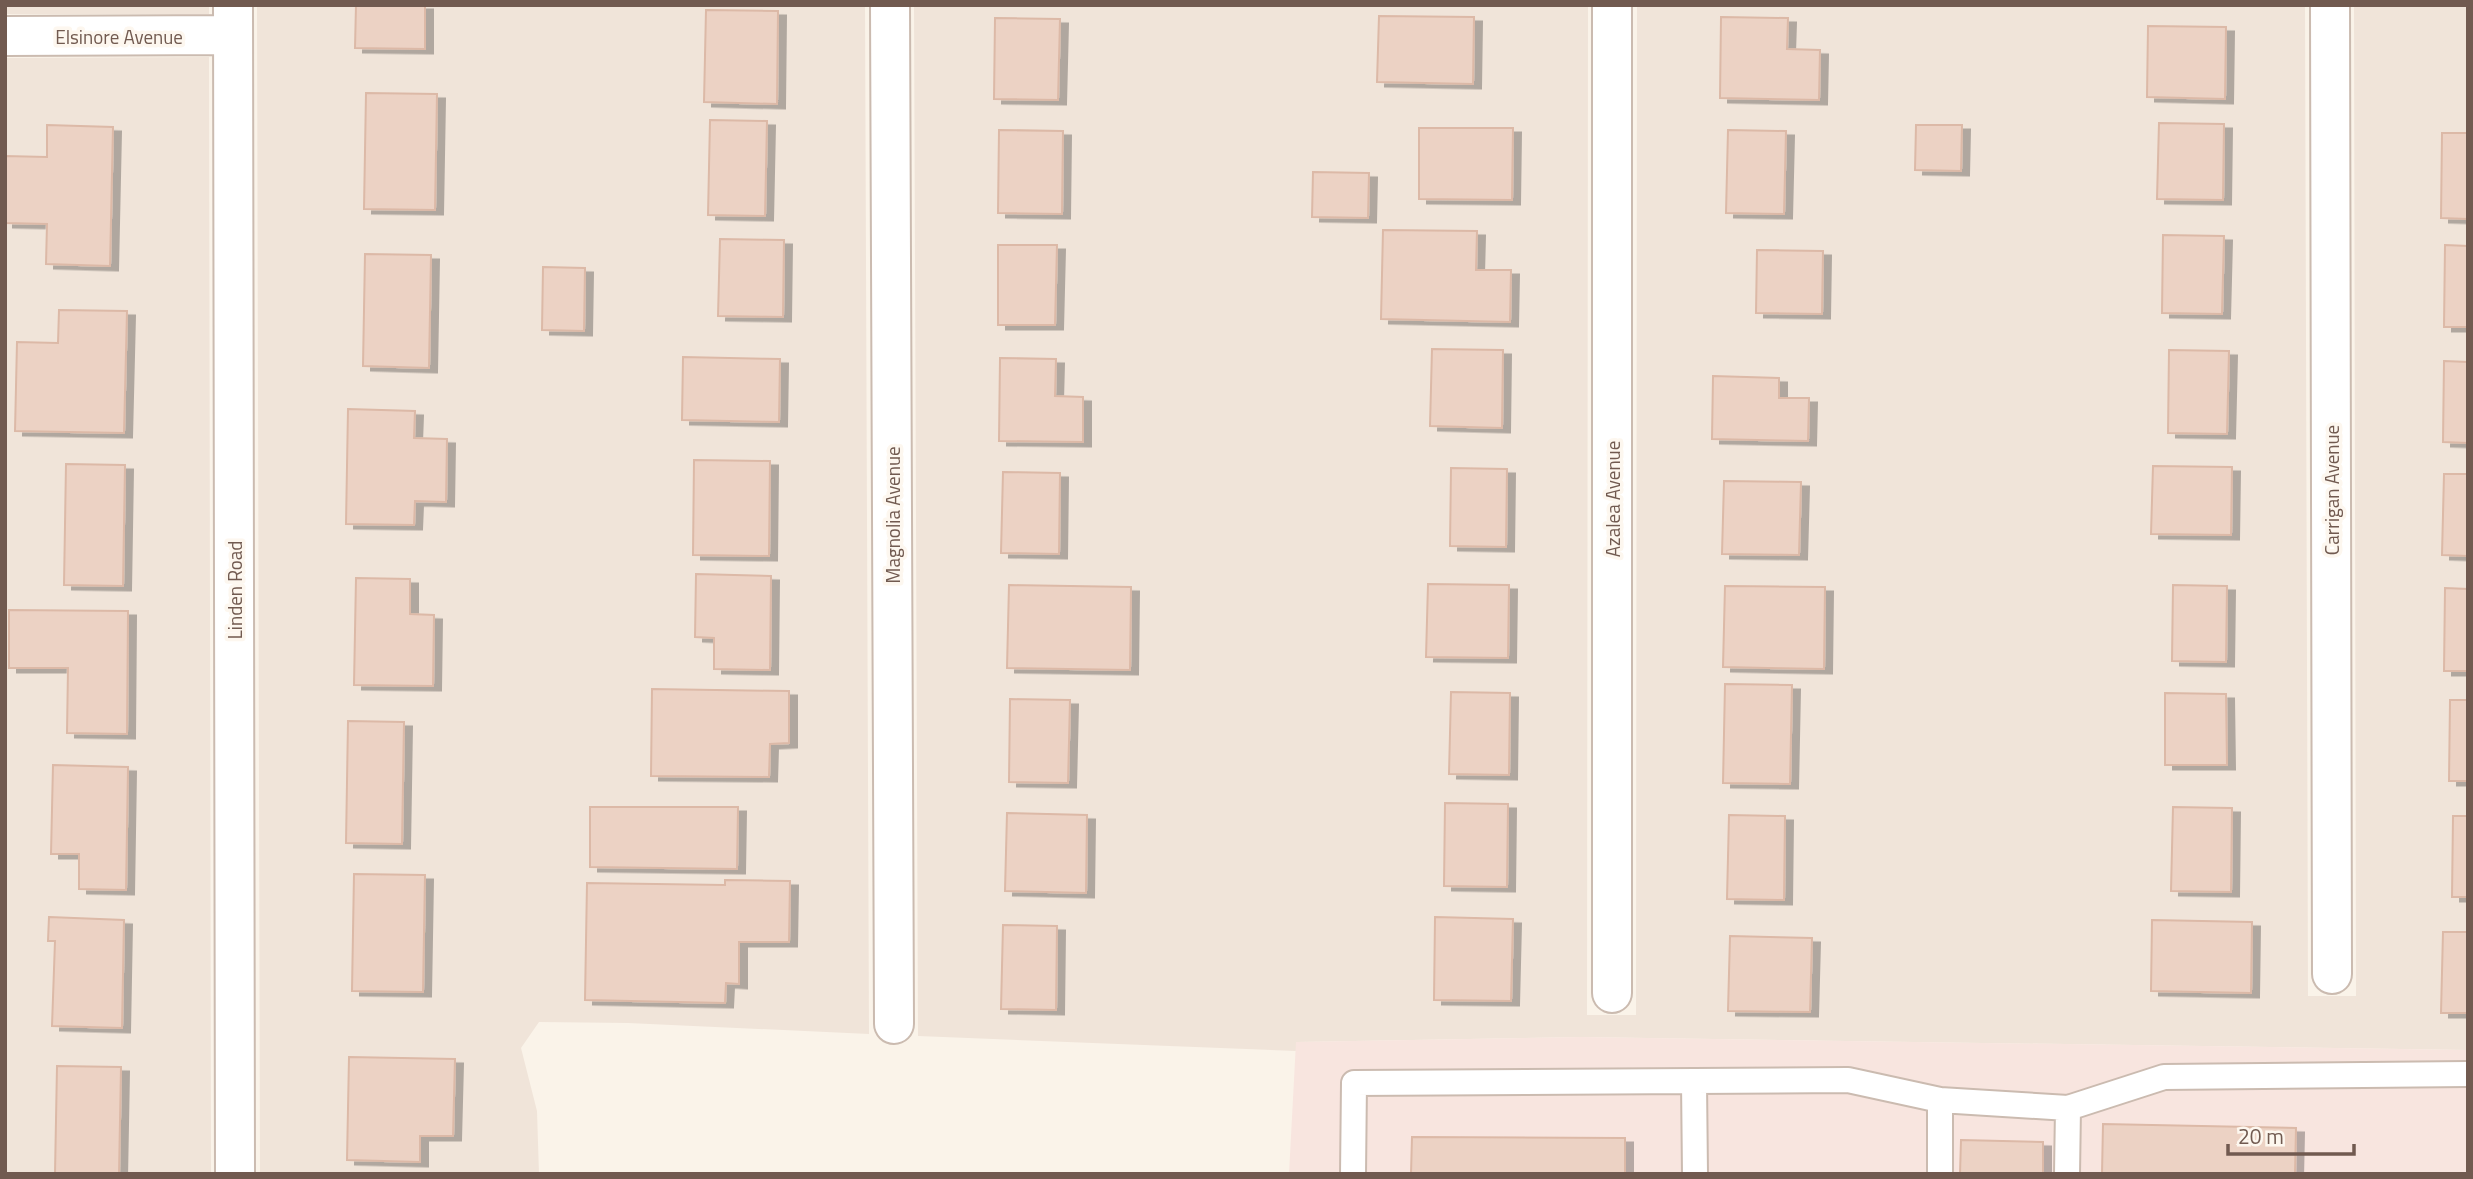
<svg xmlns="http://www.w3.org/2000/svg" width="2473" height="1179" font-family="'Titillium Web',sans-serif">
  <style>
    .residential { fill: #f0e4d9 }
    .commercial { fill: #f8e5df }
    .building { fill: #ecd2c4; stroke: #dcb9a7; stroke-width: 2; filter: url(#shadow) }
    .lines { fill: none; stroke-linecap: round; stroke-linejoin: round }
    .lane-casing { stroke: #cbbbb0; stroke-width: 28 }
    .street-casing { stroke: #cbbbb0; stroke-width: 42 }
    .lane { stroke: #fff; stroke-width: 24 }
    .street { stroke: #fff; stroke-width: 38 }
    .labels { text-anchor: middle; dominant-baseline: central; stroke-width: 7; stroke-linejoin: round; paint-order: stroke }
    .street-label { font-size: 19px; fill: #715a50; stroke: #fdf7ef }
  </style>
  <defs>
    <filter id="shadow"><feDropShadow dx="8" dy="4.5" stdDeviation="0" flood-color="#0004"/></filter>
  </defs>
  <rect width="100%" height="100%" fill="#faf3e9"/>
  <path class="residential" d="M5,5h204v9h-204z
    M257,5h608l4,1029 -241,-11 -89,-1 -18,26 16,63 2,63h-279z
    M914,5h674l-1,1010h49l1,-1010h668l3,991h48l-2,-991h114v1045l-887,-13 -284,5 -1,9 -378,-15z
    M209,57l2,1117h-206v-1116z"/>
  <path class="commercial" d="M1581,1037l887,13v124h-1179l7,-132z"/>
  <path class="building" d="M356,5h69v44l-70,-1z
    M706,10l72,1 -1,93 -73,-2z
    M1379,16l95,1 -1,67 -96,-2z
    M1721,17l67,1 -1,31 33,1 -1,50 -99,-2z
    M995,18l65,1 -2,81 -64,-1z
    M2148,26l78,1 -1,72 -78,-2z
    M366,93l71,1 -2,116 -71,-1z
    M710,120l57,1 -2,95 -57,-1z
    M2159,123l65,1 -1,76 -66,-1z
    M47,125l66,2 -3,139 -64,-2 1,-40 -42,-1v-67l42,1z
    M1916,125h46l-1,46 -46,-1z
    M1419,128h94l-1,72 -93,-1z
    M999,130l64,1 -1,83 -64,-1z
    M1728,130l58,1 -2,83 -58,-1z
    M2442,133h26v86l-27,-1z
    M1313,172l56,1 -1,45 -56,-1z
    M1383,230l94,1 -1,39h35l-1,52 -129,-3z
    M2163,235l61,1 -2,78 -60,-1z
    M720,239l64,1 -1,77 -65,-1z
    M998,245h59l-2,80h-57z
    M2445,245l23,1v81h-24z
    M1757,250l66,1 -1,63 -66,-1z
    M365,254l66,1 -2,113 -66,-2z
    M543,267l42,1 -1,63 -42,-1z
    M59,310l68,1 -3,122 -109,-2 2,-89 41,1z
    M1432,349l71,1 -1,78 -72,-2z
    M2169,350l60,1 -2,83 -59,-1z
    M683,357l97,2 -1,63 -97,-2z
    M1000,358l56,1 -1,37 28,1v45l-84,-1z
    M2444,361l24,1v81l-25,-1z
    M1713,376l66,2v20h30l-1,43 -96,-2z
    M348,409l67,2 -1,27 33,1 -1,63 -31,-1 -1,24 -68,-1z
    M694,460l76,1 -1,95 -76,-1z
    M66,464l59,1 -2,121 -59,-1z
    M2153,466l79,1 -1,68 -80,-1z
    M1451,468l56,1 -1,78 -56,-1z
    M1003,472l57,1 -1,81 -58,-1z
    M2444,474h24v82l-26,-1z
    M1724,481l77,1 -2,73 -77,-1z
    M696,574l75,2 -1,94 -56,-1v-31l-19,-1z
    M356,578l54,1v35l24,1 -1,71 -79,-1z
    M1428,584l81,1 -1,73 -82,-1z
    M1009,585l122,2 -1,83 -123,-2z
    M2173,585l54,1 -1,76 -54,-1z
    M1725,586l100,1 -1,82 -101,-2z
    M2445,588l23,1v82h-24z
    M9,610l119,1 -1,123 -60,-1 1,-65h-59z
    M1725,684l67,1 -2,99 -67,-1z
    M652,689l137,2v52l-19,1 -1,33 -118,-1z
    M1451,692l59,1 -1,82 -60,-1z
    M2165,693l61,1 1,71h-62z
    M1010,699l60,1 -2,83 -59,-1z
    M2450,700h18v81h-19z
    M348,721l56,1 -2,122 -56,-1z
    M53,765l75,2 -2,123 -47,-1v-35h-28z
    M1445,803l63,1 -1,83 -63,-1z
    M590,807h148l-1,62 -147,-2z
    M2173,807l59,1 -1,84 -60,-1z
    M1007,813l80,2 -1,78 -81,-2z
    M1729,815l56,1 -1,84 -57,-1z
    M2453,816h15v81h-16z
    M354,874l71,1 -2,117 -71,-1z
    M725,880l65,1 -1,61h-50v42l-13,-1 -1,20 -140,-3 2,-117 138,2z
    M49,917l75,3 -2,108 -70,-2 3,-85h-7z
    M1435,917l78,2 -2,82 -77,-1z
    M2152,920l100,2 -1,71 -100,-2z
    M1003,925l54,1 -1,84 -55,-1z
    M2443,932h25v81h-27z
    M1730,936l82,2 -2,74 -82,-1z
    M349,1057l106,2 -2,77h-33v26l-73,-2z
    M57,1066l64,1 -2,107h-64z
    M2103,1124l193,4 -1,46h-193z
    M1412,1137l213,1v36h-214z
    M1961,1140l82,2v32h-83z"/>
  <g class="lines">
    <defs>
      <path id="lane" d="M1694,1082l1,92
        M1940,1100v74
        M1353,1174l1,-91 494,-3 92,20 128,8
        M2067,1174l1,-66 96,-31 304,-3"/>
      <path id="street" d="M233,5l2,1169
        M890,5l4,1019
        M2330,5l2,969
        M5,36l228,-1
        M1612,993v-988"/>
    </defs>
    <use href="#lane" class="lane-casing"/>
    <use href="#street" class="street-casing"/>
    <use href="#lane" class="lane"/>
    <use href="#street" class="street"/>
  </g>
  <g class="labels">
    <g class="street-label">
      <text x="119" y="36">Elsinore Avenue</text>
      <text transform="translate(2331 490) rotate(-90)">Carrigan Avenue</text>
      <text transform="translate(1612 499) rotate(-90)">Azalea Avenue</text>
      <text transform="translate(892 515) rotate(-90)">Magnolia Avenue</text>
      <text transform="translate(234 590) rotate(-90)">Linden Road</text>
    </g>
  </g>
  <rect width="2473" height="1179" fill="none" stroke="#715a50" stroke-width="14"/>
  <path d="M2228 1144v10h126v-10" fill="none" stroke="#715a50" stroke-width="3.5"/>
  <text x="2238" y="1144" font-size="21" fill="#715a50" stroke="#fdf7ef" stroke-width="5" paint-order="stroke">20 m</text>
</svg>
